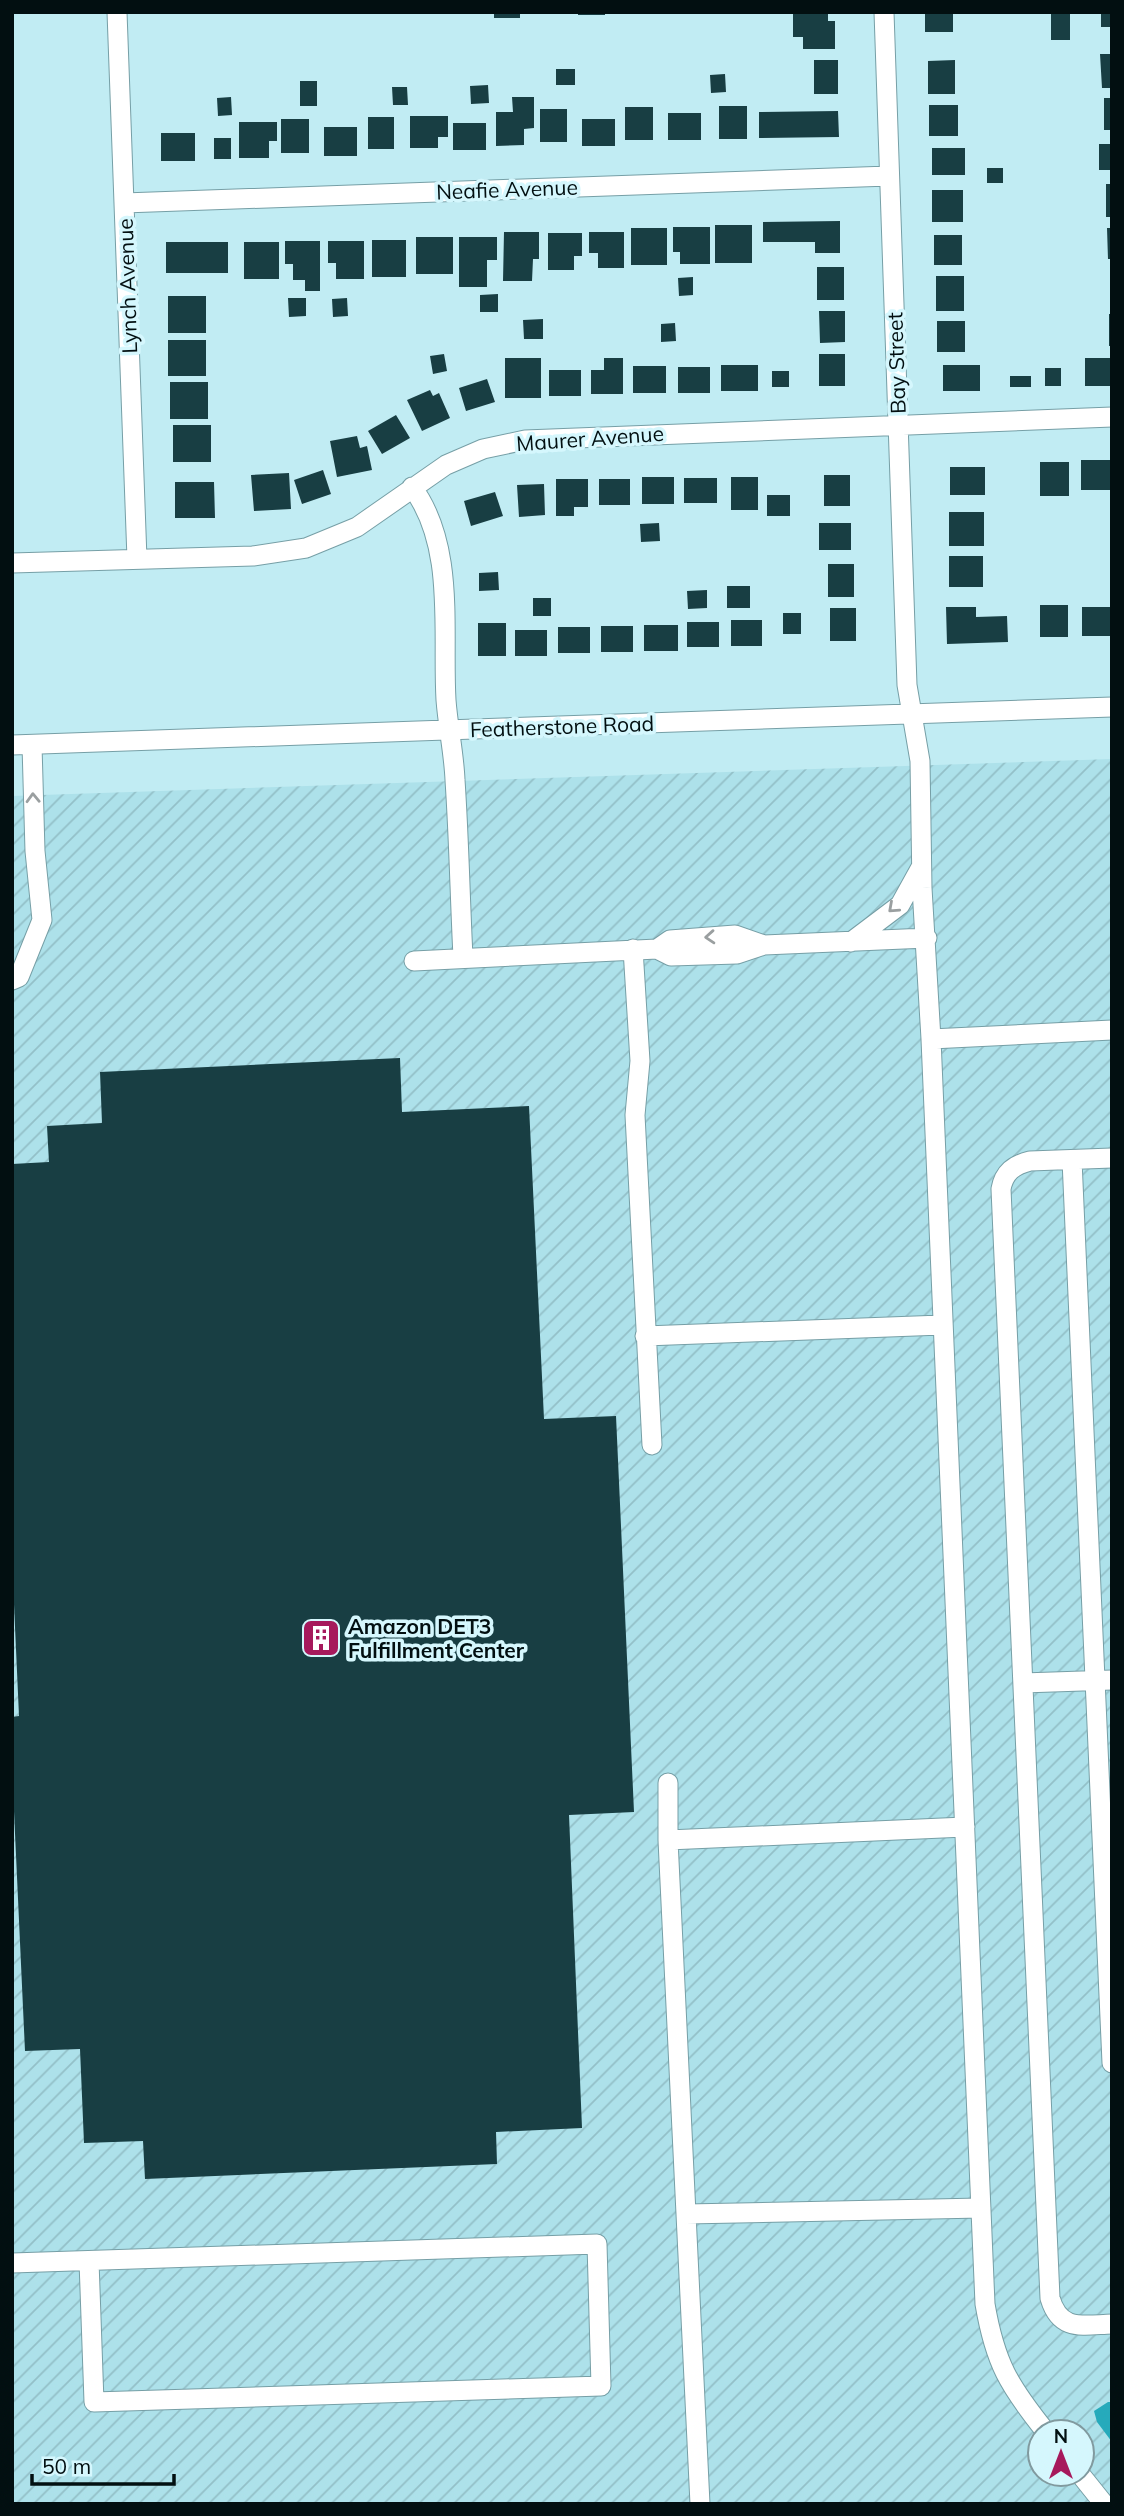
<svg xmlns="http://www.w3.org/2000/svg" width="1124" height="2516" font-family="Mulish,sans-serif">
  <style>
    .industrial { fill: url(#industrial-furrows); fill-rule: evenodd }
    .water { fill: #26aabb }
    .building { fill: #183e43 }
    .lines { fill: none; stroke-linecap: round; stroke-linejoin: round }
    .minor-casing { stroke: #769fa6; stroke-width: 21 }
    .minor { stroke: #fff; stroke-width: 19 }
    .oneway { stroke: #9a9fa0 }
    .labels { text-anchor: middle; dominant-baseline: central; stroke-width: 7; stroke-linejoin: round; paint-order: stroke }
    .street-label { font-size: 21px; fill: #020f11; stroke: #d5f7fd }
    .poi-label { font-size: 21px; font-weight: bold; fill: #020f11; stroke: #d5f7fd; text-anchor: start }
  </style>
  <defs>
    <pattern id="industrial-furrows" width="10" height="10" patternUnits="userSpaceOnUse" patternTransform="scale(1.75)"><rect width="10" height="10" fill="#ade1ea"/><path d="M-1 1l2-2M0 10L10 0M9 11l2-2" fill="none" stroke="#93c0c8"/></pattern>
  </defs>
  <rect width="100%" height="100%" fill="#c1ecf3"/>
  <path class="industrial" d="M1112,759v1745h-1100v-1708zM1040,2432h42v42h-42z"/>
  <path class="water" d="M1108,2402h4v40l-15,-20 -3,-11z"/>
  <path class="building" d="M494,12h26v6h-26z
    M578,12h27v3h-27z
    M925,12h28v20h-28z
    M1051,12h19v28h-19z
    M1101,12h11v15h-11z
    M793,14h35v7h7v28h-32v-12h-10z
    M1100,54h12v34h-10z
    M814,60h24v34h-24z
    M955,60v34h-27v-33z
    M556,69h19v16h-19z
    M725,74l1,18 -15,1 -1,-18z
    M300,81h17v25h-17z
    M488,85l1,18 -18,1 -1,-18z
    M392,87h15l1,18h-15z
    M231,97l1,18 -14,1 -1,-18z
    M512,97h22v31l-10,1v16l-28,1v-34h17z
    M1104,98h8v32h-8z
    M929,105h29v31h-29z
    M719,106h28v33h-28z
    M625,107h28v33h-28z
    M540,109h27v33h-27z
    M838,111l1,26 -80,1v-26z
    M668,113h33v27h-33z
    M410,116h38v21h-10v11h-28z
    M368,117h26v32h-26z
    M281,119h28v34h-28z
    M582,119h33v27h-33z
    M239,122h38v19h-8v17h-30z
    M453,123h33v27h-33z
    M324,127h33v29h-33z
    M161,133h34v28h-34z
    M214,138h17v21h-17z
    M1099,144h13v26h-13z
    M932,148h33v27h-33z
    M987,168h16v15h-16z
    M1106,184h6v33h-6z
    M932,190h31v32h-31z
    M840,221v32h-25v-11h-52v-20z
    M715,225h37v38h-37z
    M673,227h37v37h-30v-12h-7z
    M631,228h36v37h-36z
    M1107,228h5v31h-4z
    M504,232h35v27h-6l-1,22h-29z
    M589,232h35v36h-26v-15h-9z
    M548,233h34v23h-8v14h-26z
    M934,235h28v30h-28z
    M416,237h37v37h-37z
    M459,237h38v23h-10v27h-28z
    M372,240h34v37h-34z
    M285,241h35v50h-15v-11h-12v-16h-8z
    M328,241h36v38h-28v-16h-8z
    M166,242h62v31h-62z
    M244,242h35v37h-35z
    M817,267h27v33h-27z
    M936,276h28v35h-28z
    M693,277v18l-14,1 -1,-18z
    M498,294v18h-18v-17z
    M168,296h38v37h-38z
    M288,298h18v18l-17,1z
    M347,298l1,18 -15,1 -1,-18z
    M819,311h26v31l-25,1z
    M1109,314h3v32h-3z
    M543,319v20h-19l-1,-19z
    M937,321h28v31h-28z
    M675,323l1,18 -15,1v-18z
    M168,340h38v36h-38z
    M444,354l3,17 -14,3 -3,-18z
    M819,354h26v32h-26z
    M505,358h36v40h-36z
    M604,358h19v36h-32v-24h13z
    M1085,358h27v28h-27z
    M721,365h37v26h-37z
    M943,365h37v26h-37z
    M633,366h33v27h-33z
    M678,367h32v26h-32z
    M1045,368h16v18h-16z
    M549,370h32v26h-32z
    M772,371h17v16h-17z
    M1010,376h21v11h-21z
    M487,379l8,23 -29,9 -7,-23z
    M170,382h38v37h-38z
    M430,390l3,6 6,-3 11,25 -28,13 -15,-31z
    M396,415l14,23 -28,16 -14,-23z
    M173,425h38v37h-38z
    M357,436l3,12 7,-2 5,24 -35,7 -7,-36z
    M1081,460h31v30h-31z
    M1040,462h29v34h-29z
    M950,467h35v28h-35z
    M323,470l8,24 -29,10 -8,-24z
    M289,473l2,36 -37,2 -3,-36z
    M824,475h26v31h-26z
    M642,477h32v27h-32z
    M731,477h27v33h-27z
    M684,478h33v25h-33z
    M556,479h32v28h-14v9h-18z
    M599,479h31v26h-31z
    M175,482h39l1,36h-40z
    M544,484l1,31 -26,2 -2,-32z
    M495,492l8,24 -32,10 -7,-25z
    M767,495h23v21h-23z
    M949,512h35v34h-35z
    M659,523l1,18 -19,1 -1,-18z
    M819,523h32v27h-32z
    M949,556h34v31h-34z
    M828,564h26v33h-26z
    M498,572l1,18 -20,1v-18z
    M727,586h23v22h-23z
    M707,590v18l-19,1 -1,-18z
    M533,598h18v18h-18z
    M1040,605h28v32h-28z
    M946,607h30v10l31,-1 1,26 -61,2z
    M1082,607h30v29h-30z
    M830,608h26v33h-26z
    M783,613h18v21h-18z
    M731,620h31v26h-31z
    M687,622h32v25h-32z
    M478,623h28v33h-28z
    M644,625h34v26h-34z
    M601,626h32v26h-32z
    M558,627h32v26h-32z
    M515,630h32v26h-32z
    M400,1058l2,54 127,-6 15,313 72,-3 18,396 -65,3 13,313 -86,4 1,32 -352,15 -2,-38 -59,2 -4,-94 -55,2 -13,-283v-51l7,-1 -7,-156v-396l37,-2 -2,-36 55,-3 -2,-51z"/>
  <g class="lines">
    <defs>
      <path id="minor" d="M117,12l20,547
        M884,12l23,673 13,76 2,127 9,151 181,-9
        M124,203l765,-27
        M412,487c44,59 30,144 34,213 2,27 8,54 9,80 4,59 5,118 8,177
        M12,563l241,-7 53,-8 51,-21 89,-62 37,-16 42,-9 587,-23
        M12,745l1100,-38
        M851,942l49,-37 21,-38
        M633,949l7,112 -5,54 17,330
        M657,949l13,-9 65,-5 29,10
        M414,961l243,-12 14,7 66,-2 27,-9 163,-7
        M12,980l7,-3 23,-57 -7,-69 -3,-106
        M931,1039l54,1265c10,59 24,82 61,128
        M1112,1158l-82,3c-16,4 -26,11 -29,28l49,1109c10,34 32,27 62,26
        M1072,1160l40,903
        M645,1336l297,-11
        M1023,1683l89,-3
        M668,1783v57l18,374 295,-6
        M668,1840l297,-13
        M686,2214l14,290
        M12,2263l585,-19 4,142 -507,16 -5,-141
        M1080,2474l24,30"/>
    </defs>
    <use href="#minor" class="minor-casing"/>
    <use href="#minor" class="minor"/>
  </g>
  <defs><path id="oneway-chevron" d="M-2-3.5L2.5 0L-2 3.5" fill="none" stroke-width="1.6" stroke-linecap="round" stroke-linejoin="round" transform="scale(1.75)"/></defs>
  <g class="oneway">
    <use href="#oneway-chevron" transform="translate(33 798) rotate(-92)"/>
    <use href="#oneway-chevron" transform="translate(893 908) rotate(138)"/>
    <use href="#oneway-chevron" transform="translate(710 937) rotate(176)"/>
  </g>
  <defs>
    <symbol id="building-square" viewBox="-11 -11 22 22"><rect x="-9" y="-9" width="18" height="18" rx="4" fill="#a6195c" stroke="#d5f7fd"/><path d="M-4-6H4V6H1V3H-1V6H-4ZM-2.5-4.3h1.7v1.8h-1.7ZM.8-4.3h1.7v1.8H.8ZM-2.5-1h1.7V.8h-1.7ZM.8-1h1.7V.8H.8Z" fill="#fff"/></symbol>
  </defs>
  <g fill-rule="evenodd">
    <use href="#building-square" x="299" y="1616" width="44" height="44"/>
  </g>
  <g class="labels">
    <g class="street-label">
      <text transform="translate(507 189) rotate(-2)">Neafie Avenue</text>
      <text transform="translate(127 286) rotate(-92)">Lynch Avenue</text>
      <text transform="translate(896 363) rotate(-92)">Bay Street</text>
      <text transform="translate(590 438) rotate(-4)">Maurer Avenue</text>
      <text transform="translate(562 726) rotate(-2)">Featherstone Road</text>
    </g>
    <g class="poi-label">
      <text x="348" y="1626">Amazon DET3<tspan x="348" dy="24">Fulfillment Center</tspan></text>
    </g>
  </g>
  <rect width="1124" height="2516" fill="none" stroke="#020f11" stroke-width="28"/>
  <g transform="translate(1061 2453)"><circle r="33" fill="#d5f7fd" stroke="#819a9f" stroke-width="2"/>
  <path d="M0-5L12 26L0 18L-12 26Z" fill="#a6195c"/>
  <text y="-10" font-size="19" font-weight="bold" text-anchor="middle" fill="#020f11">N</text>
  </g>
  <path d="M32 2474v10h142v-10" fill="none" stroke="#020f11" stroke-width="3.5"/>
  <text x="42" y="2474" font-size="21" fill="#020f11" stroke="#d5f7fd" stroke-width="5" paint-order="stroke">50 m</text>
</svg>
